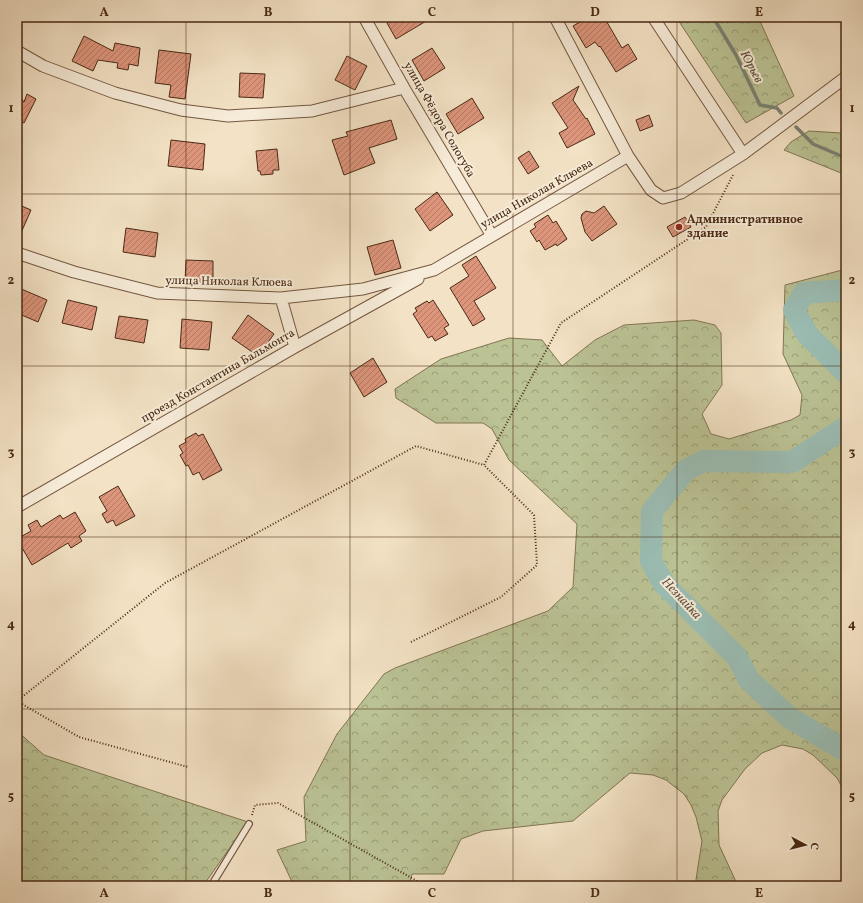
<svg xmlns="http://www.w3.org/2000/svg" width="863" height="903" font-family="Vollkorn,serif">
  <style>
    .forest { fill: url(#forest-crowns); stroke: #827654 }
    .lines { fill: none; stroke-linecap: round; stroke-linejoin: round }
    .stream { stroke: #7b8274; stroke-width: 3.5 }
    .river { stroke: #9bbeb5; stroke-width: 22 }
    .building { fill: url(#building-hatch); stroke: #4a2913 }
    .lane-casing { stroke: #745740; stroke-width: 8 }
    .street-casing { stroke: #745740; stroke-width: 13 }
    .path { stroke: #4a2913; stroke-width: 2; stroke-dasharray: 1 2; stroke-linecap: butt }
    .lane { stroke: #f7ecd9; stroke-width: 5.5 }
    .street { stroke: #f7ecd9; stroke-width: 11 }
    .grid { fill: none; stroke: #4a2913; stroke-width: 1; stroke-opacity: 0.55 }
    .poi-dot { fill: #8f2418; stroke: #f7ecd9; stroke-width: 1.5 }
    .labels { text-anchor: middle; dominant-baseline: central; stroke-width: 4; stroke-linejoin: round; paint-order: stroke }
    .street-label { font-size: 12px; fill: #4a2913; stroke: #f7ecd9 }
    .poi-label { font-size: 12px; font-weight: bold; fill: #4a2913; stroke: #f7ecd9; text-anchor: start }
    .water-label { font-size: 13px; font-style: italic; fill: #5e4e3c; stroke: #f7ecd9 }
    .neatline { fill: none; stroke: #4a2913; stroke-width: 1.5 }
    .grid-label { font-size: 13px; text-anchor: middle; font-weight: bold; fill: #4a2913 }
  </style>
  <defs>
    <pattern id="forest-crowns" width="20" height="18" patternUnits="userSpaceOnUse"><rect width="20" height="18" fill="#bbc395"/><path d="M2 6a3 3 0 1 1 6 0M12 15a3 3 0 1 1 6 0" fill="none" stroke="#9a9e78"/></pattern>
    <pattern id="building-hatch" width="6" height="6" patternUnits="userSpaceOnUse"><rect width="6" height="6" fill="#dd957c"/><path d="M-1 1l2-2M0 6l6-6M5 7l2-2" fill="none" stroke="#b57a64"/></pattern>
  </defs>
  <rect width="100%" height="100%" fill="#f3e2c5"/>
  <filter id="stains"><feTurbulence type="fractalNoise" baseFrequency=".005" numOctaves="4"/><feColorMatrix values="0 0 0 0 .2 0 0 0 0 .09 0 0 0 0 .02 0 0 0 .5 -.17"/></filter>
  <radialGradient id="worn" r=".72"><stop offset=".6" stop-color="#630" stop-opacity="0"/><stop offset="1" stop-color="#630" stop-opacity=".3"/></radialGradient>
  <path class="forest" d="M676,17h82l36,79 -48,27z
    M809,131l32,2 5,3v39l-62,-25 7,-8z
    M846,269v525l-9,-16 -24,-23 -10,-6 -21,-4 -20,8 -17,16 -23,31 -4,11 1,34 19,41h-43l7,-45 -6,-24 -5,-12 -7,-11 -18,-14 -13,-5 -23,-2 -57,48 -90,10 -22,8 -17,35h-32l-3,12h-115l-17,-36 29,-9 -2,-44 33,-63 47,-60 11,-6 153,-57 25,-24 4,-63 -68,-64 -17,-31 -9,-6h-47l-40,-25 -1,-9 46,-30 68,-21 33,2 20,26 33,-26 29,-15 70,-5 21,5 6,8 1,52 -20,29 9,20 18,5 62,-19 9,-5 2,-20 -19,-41 2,-69z
    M17,731l27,24 204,67 -45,64h-186z"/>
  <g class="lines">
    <path class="stream" d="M713,17l23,38 24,50 17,3 4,5
      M796,127l17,17 33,14"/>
    <path class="river" d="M846,290l-42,3 -10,17 13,24 39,39
      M846,427l-54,35 -88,-1 -18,9 -34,41 -1,50 13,23 73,73 12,23 41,38 56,33"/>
  </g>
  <path class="building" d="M397,17h36l-37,22 -9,-16z
    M589,17h15l18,31 6,-4 9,15 -21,13 -16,-26 -1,1 -4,-5 -9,6 -13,-22z
    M84,36l29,15 2,-8 25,5 -2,18 -9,-2 -1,6 -11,-2 1,-5 -20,-3 -5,11 -21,-10z
    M432,48l13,20 -21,13 -12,-21z
    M159,50l32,4 -6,45 -16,-2 2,-12 -16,-2z
    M347,56l20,10 -12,24 -20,-10z
    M240,73l25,1 -2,24 -24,-1z
    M579,86l-6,14 13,19 1,-1 8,16 -28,14 -8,-15 9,-5 -16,-25z
    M17,93l7,9 3,-8 9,5 -12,24 -7,-4z
    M472,98l12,20 -26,16 -12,-20z
    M649,115l4,11 -13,5 -4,-11z
    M391,120l6,19 -28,9 6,15 -31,12 -12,-35 16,-4 -2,-4z
    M171,140l34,4 -2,26 -35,-4z
    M277,149l2,21h-6v4l-12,1 -1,-4h-2l-2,-20z
    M529,151l10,16 -11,7 -10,-16z
    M437,192l16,23 -23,16 -15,-22z
    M17,204l14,6 -14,32z
    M604,206l13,18 -25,17 -7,-9 -4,-14 1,-4 4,-3 8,2z
    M548,215l5,8 3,-2 11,18 -10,7 -1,-2 -11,6 -6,-10 -2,2 -7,-11 6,-4 -2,-3z
    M685,217l6,10 -18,10 -6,-10z
    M126,228l32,5 -3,24 -32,-5z
    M393,240l8,28 -26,7 -8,-28z
    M476,256l20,32 -22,13 11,18 -12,7 -23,-38 19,-12 -7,-11z
    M186,260l27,1v21h-28z
    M19,288l28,12 -9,22 -21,-9v-19z
    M68,300l29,7 -5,23 -30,-7z
    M433,300l16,25 -5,3 4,6 -13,7 -3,-5 -4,2 -15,-24 4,-3 -2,-3 12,-7 2,2z
    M248,315l26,19 -16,22 -26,-18z
    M119,316l29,4 -4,23 -29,-5z
    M182,319l30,3 -3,28 -29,-2z
    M373,358l14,24 -23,15 -14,-24z
    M196,433l2,3 5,-2 19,36 -19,10 -4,-8 -6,3 -5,-10 -2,1 -6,-11 3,-2 -4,-7 7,-4 -1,-3z
    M118,486l17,30 -19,10 -3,-6 -6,3 -5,-9 5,-3 -8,-14z
    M75,512l11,19 -7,5 3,5 -11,7 -3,-5 -36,22 -15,-26 14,-8 -3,-6 9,-5 4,7 19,-12 3,4z"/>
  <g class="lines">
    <defs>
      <path id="lane" d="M211,886l38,-62"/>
      <path id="street" d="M364,17l40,71 88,148
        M653,17l90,137
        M557,21l71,135
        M17,51l26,15 72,27 66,17 47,6 84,-5 92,-23
        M17,253l57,19 83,21 124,5 82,-9 71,-19 194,-114 23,34 12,8 18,-5 62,-39 103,-77
        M281,298l14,49
        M17,507l278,-160 123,-68"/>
    </defs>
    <use href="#lane" class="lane-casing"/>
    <use href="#street" class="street-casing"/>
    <path class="path" d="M411,642l90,-45 36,-32 -3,-50 -50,-50
      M17,701l148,-118 251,-137 68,19 77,-142 145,-96 27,-52
      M17,701l62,36 109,30
      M252,815l3,-10 23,-2 148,83"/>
    <use href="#lane" class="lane"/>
    <use href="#street" class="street"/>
  </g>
  <path class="grid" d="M186,17v869M350,17v869M513,17v869M677,17v869M17,194h829M17,366h829M17,537h829M17,709h829"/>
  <circle class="poi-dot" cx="679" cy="227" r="4"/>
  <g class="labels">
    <g class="street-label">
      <text transform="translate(439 120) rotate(60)">улица Фёдора Сологуба</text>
      <text transform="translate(537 194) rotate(-30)">улица Николая Клюева</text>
      <text transform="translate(229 282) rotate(1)">улица Николая Клюева</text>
      <text transform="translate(218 376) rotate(-30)">проезд Константина Бальмонта</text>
    </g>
    <g class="poi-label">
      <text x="687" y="220">Административное<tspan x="687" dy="14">здание</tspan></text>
    </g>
    <g class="water-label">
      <text transform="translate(751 67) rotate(62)">Юрьев</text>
      <text transform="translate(681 599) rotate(47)">Незнайка</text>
    </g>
  </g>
  <rect width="863" height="903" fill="none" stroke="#f3e2c5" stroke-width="44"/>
  <g transform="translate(805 845) rotate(97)" stroke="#f7ecd9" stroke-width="3" paint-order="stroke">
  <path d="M0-3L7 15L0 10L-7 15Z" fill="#4a2913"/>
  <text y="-6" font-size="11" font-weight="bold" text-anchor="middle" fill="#4a2913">С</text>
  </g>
  <rect x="22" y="22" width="819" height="859" class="neatline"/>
  <g class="grid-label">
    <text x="104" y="16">A</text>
    <text x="268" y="16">B</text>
    <text x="432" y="16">C</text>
    <text x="595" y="16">D</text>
    <text x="759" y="16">E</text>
    <text x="11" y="112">1</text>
    <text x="852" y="112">1</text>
    <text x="11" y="284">2</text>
    <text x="852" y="284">2</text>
    <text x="11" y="456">3</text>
    <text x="852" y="456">3</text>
    <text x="11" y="628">4</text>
    <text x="852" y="628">4</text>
    <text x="11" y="800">5</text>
    <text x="852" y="800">5</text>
    <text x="104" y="897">A</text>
    <text x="268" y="897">B</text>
    <text x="432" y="897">C</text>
    <text x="595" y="897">D</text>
    <text x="759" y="897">E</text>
  </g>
  <rect width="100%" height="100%" filter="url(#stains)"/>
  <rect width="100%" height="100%" fill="url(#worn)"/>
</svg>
